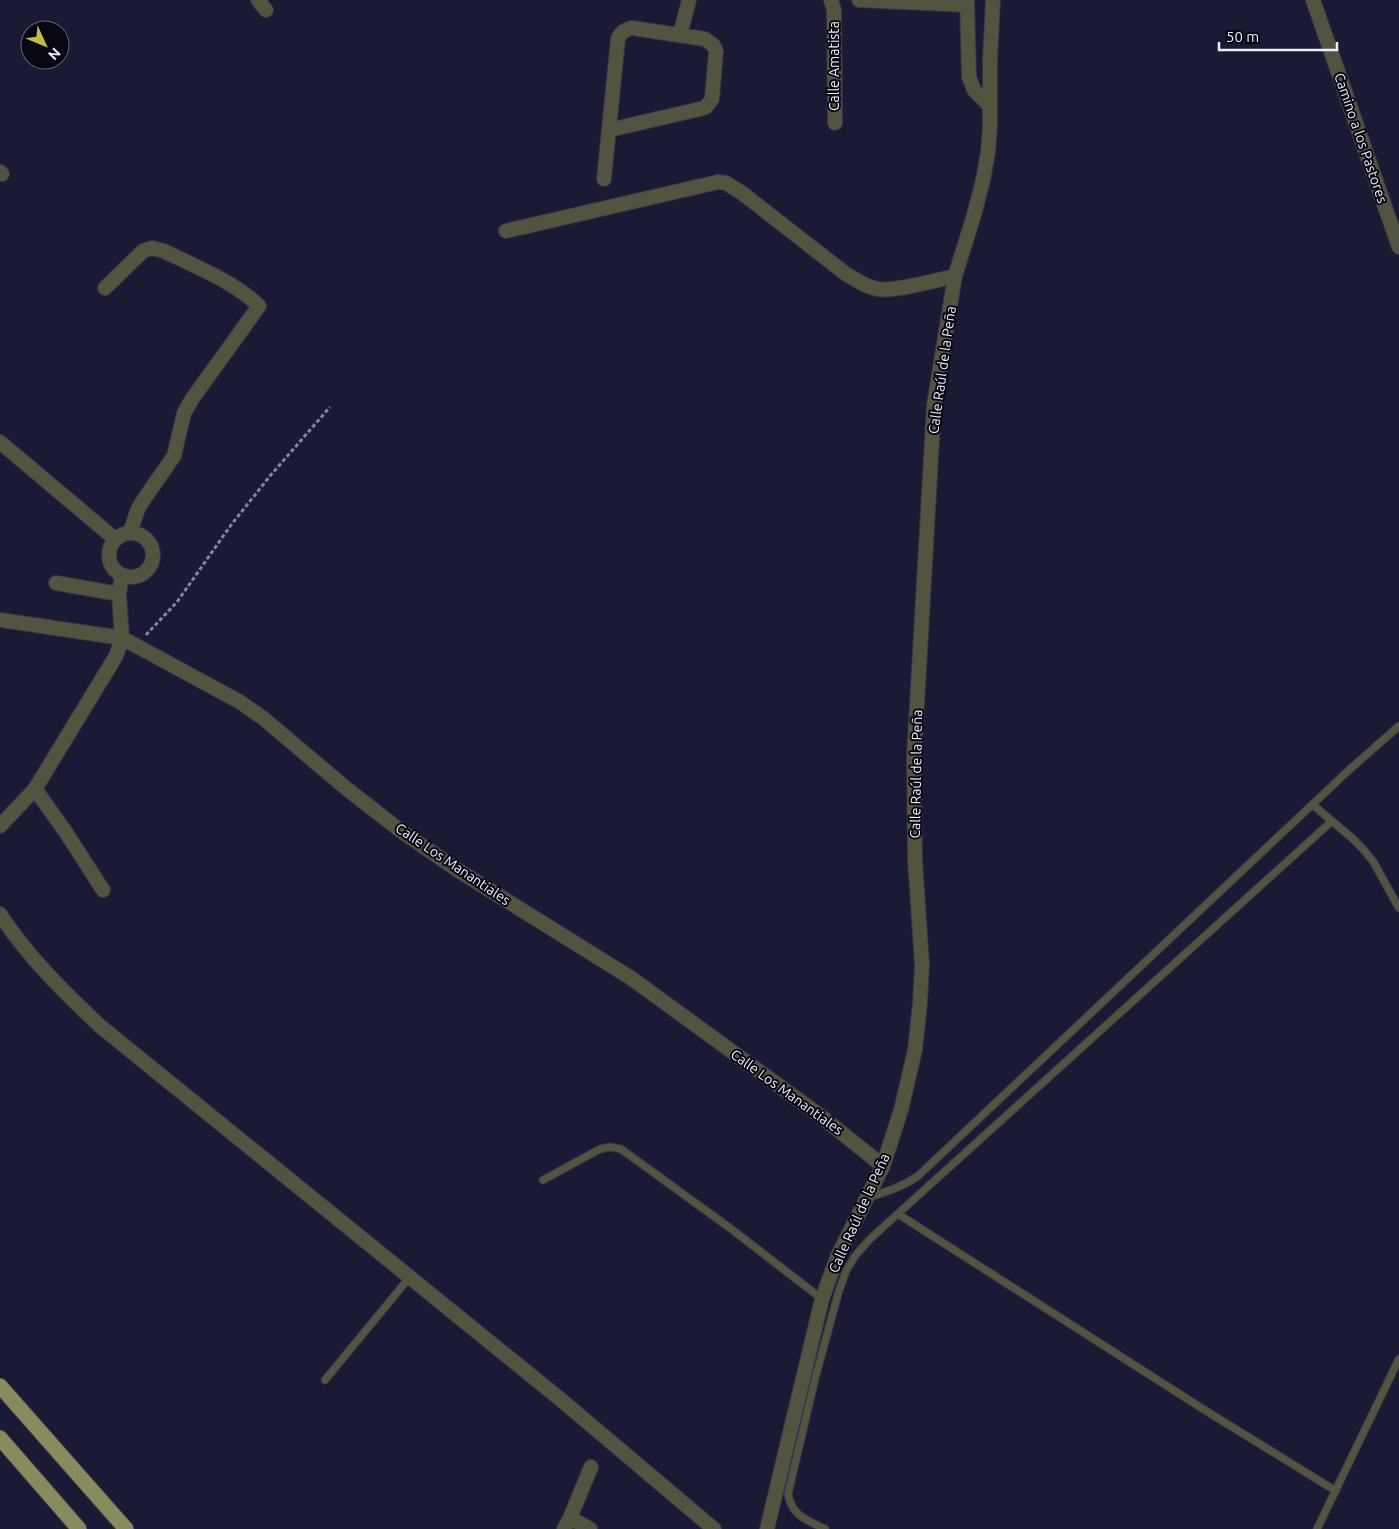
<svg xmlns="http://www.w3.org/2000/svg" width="1399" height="1529" font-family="Ubuntu,sans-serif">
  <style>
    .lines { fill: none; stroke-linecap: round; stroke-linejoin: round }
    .lane-casing { stroke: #34344c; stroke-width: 9 }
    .street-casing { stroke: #34344c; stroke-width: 16 }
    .primary-casing { stroke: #34344c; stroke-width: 17 }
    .path { stroke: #86869b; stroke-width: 3; stroke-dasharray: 4 2.5; stroke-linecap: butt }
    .lane { stroke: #53543f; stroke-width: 7 }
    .street { stroke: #53543f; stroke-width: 14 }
    .primary { stroke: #898a5d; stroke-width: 15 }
    .labels { text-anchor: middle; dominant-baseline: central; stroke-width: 4; stroke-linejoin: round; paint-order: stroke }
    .street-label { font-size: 14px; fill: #eeeffe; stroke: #070711 }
  </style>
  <rect width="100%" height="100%" fill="#1b1a34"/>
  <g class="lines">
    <defs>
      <path id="lane" d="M1313,805l39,33 10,10 11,13 26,47
        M543,1180l57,-31 10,-2 11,2 109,79 92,71
        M867,1198c19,-6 35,-11 51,-22l431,-406 50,-44
        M898,1214l305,195 133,82
        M325,1380l84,-102
        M825,1529c-18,-9 -33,-13 -37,-35l27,-115 23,-85 8,-23 9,-15 15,-17 462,-418
        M1317,1529l82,-170"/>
      <path id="street" d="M258,0l8,10
        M831,0l3,10 1,113
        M859,0l108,5
        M967,0l2,77 5,13 15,15
        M1313,0l86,247
        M680,35l9,-35
        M0,172l2,2
        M604,179l14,-140c3,-7 6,-9 14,-11l73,11 8,6 3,6 -4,48 -6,8 -6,2 -91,21
        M506,231l212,-49 8,1 16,10 104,81c10,6 20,13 32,15 16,3 59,-9 77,-13
        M105,288l38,-37 9,-3 12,3c32,16 69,30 95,55l-67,93 -8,14 -10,43 -30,43 -6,10 -8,23
        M0,442l115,97
        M109 555a22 22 0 1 1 44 0a22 22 0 1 1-44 0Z
        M56,583l63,11
        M0,620l122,18 118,64 23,16 84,71 54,42 55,38 175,109 191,139 61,49
        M35,789l30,42 38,59
        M0,826l35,-37 81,-133 6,-18 -3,-44 3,-19
        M0,914c27,42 64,78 100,112l460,373 154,130
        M570,1518l20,11
        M564,1529l6,-11 21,-51
        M767,1529l55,-230 16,-44 45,-89 18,-56 14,-60 5,-47 2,-38 -7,-105 -1,-103 20,-352 21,-129 19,-61 9,-35 5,-28 2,-26v-66l3,-60"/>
      <path id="primary" d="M0,1386l126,143
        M0,1438l79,91"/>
    </defs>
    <use href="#lane" class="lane-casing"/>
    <use href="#street" class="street-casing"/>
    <use href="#primary" class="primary-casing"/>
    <path class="path" d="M146,635l31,-33 54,-77 39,-49 60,-69"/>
    <use href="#lane" class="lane"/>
    <use href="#street" class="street"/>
    <use href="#primary" class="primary"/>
  </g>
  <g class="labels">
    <g class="street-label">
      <text transform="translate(834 66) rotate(-90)">Calle Amatista</text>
      <text transform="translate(1361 138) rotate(71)">Camino a los Pastores</text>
      <text transform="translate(942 370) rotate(-82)">Calle Raúl de la Peña</text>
      <text transform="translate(916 774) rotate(-89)">Calle Raúl de la Peña</text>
      <text transform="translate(453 864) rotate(34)">Calle Los Manantiales</text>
      <text transform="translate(787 1092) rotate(36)">Calle Los Manantiales</text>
      <text transform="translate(859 1213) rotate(-66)">Calle Raúl de la Peña</text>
    </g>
  </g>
  <g transform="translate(45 45) rotate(134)"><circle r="24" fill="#070711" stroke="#636470"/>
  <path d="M0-4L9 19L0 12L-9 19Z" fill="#c0be41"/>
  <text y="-8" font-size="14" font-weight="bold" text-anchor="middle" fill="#eeeffe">N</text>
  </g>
  <path d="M1219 42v8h118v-8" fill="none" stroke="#eeeffe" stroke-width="2.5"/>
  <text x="1226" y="42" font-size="15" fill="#eeeffe" stroke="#070711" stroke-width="4" paint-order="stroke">50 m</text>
</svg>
